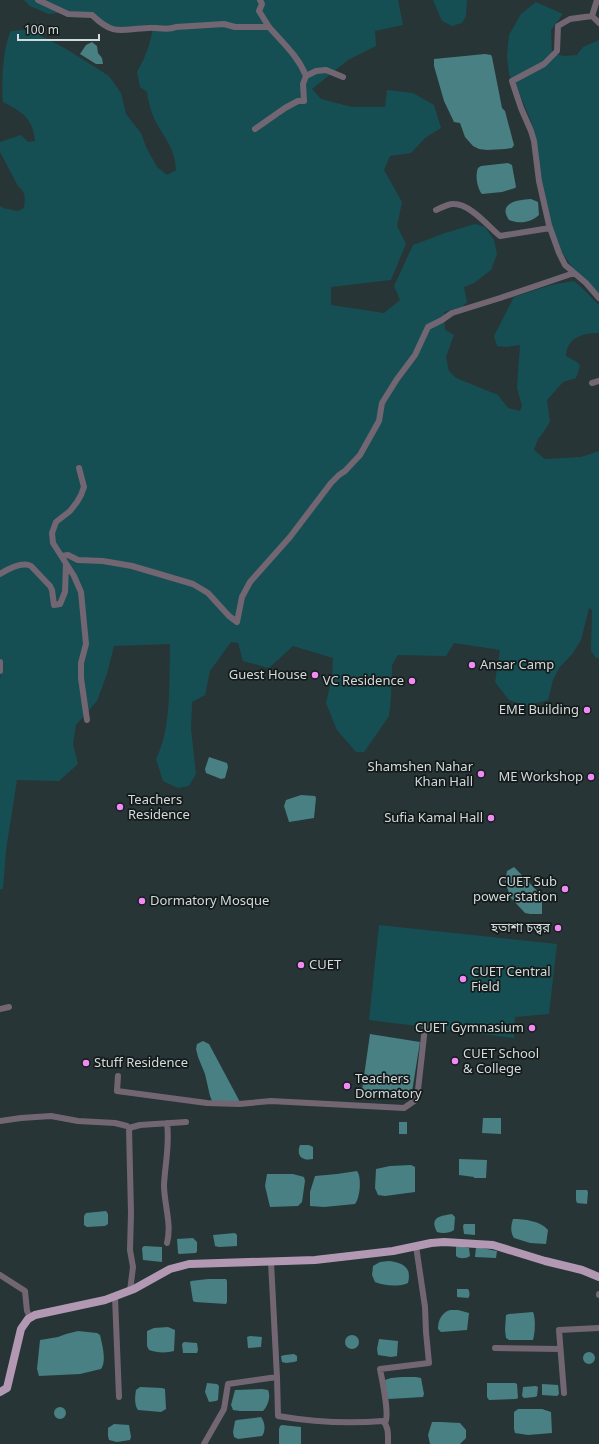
<svg xmlns="http://www.w3.org/2000/svg" width="599" height="1444" font-family="Georgia,'Noto Sans Bengali',serif">
  <style>
    .green { fill: #164f53 }
    .water { fill: #488083 }
    .lines { fill: none; stroke-linecap: round; stroke-linejoin: round }
    .minor { stroke: #736673; stroke-width: 6 }
    .major { stroke: #b398b4; stroke-width: 8 }
    .poi-dot { fill: #f08bf5; stroke: #151b1b; stroke-width: 1.5 }
    .labels { text-anchor: middle; dominant-baseline: central; stroke-width: 3.5; stroke-linejoin: round; paint-order: stroke }
    .poi-label { font-size: 13px; fill: #d2dadb; stroke: #151b1b; text-anchor: end }
  </style>
  <rect width="100%" height="100%" fill="#273536"/>
  <path class="green" d="M24,0h374l5,25 -28,6 1,15 -28,14 -36,29 9,10 31,8h33l2,-17 26,3 21,12 7,23 -16,10 -14,15 -21,3 -6,14 18,32 -5,24 9,18 -15,36 -60,7v18l53,8 16,-13 -6,-14 19,-41 32,-12 30,-9 10,3 9,13 3,14 -6,16 -17,13 -10,4 3,15 -5,5 -18,5 1,18 9,5 -8,22 3,14 7,7 42,17 10,13 12,3 2,-5 -5,-18 3,-43 -13,2 -10,-1 -3,-10 20,-39 37,-12 23,-4 6,5 19,19v28c-16,0 -32,4 -33,23l11,6 3,4 -4,12 -13,4 -16,18 3,22 -7,11 -5,6 -4,11 11,9 36,-2 18,-6v207h-3l-5,-7 1,-41 -3,-2 -8,32 -8,13 -14,15 -6,12 -5,20 -22,6 -17,-6 -14,-18 5,-32 -46,-7 -8,13 -48,-1 -6,10 -1,32 -2,19 -25,36h-8l-19,-22 -11,-27 6,-26 1,-19 -40,-12 -24,22 -26,-7 -5,-18 -7,-1 -21,29 -5,24 -13,7 -1,27 5,45 -7,12 -11,2 -15,-7 -7,-22c16,-31 13,-80 14,-115l-56,2 -7,28 -10,27 -21,24 -3,19 5,20 -19,17 -42,-1 -11,70 -3,39h-3v-210l2,-11 -2,-11v-451l3,2 15,3 6,-3c1,-10 2,-16 -6,-22l-18,-34v-10l21,-7 7,7 7,-1c-2,-23 -13,-29 -32,-39 -2,-17 0,-56 8,-71l10,-1 11,1 36,19 41,26 12,17 5,21 15,19 5,14 11,20 10,8 9,-5c-1,-24 -14,-34 -23,-54 -3,-8 -5,-16 -6,-24l-7,-5 -3,-15c8,-14 15,-31 16,-48l-33,5 -17,-6 -10,-10 -21,-2 -23,3 -19,-8z
    M433,0h34l-1,16 -4,7 -10,3 -10,-5z
    M536,2l27,12 -12,16 1,23 12,3 13,-1 6,-8 16,-7v254l-25,-24 -13,-19 -11,-27 -11,-60 -4,-26 -5,-19 -14,-34 -7,-10 -2,-19 2,-21 12,-21z
    M379,925l178,19 -8,70 -34,3 -1,21 -145,-18z"/>
  <path class="water" d="M92,42l5,4 1,7 4,5 1,6h-7l-16,-10 6,-9z
    M485,54l6,1 1,2 10,51 3,3 9,34 -2,3 -7,1 -18,1 -8,-1 -6,-3 -8,-9 -5,-14 -6,-1 -10,-21 -10,-35v-7z
    M508,163l4,2 4,22 -1,1 -13,4 -20,2c-5,-6 -7,-19 -4,-26l3,-2z
    M531,199l7,3 1,13c-9,8 -19,9 -30,5 -12,-18 10,-20 22,-21z
    M209,757l18,6 1,4 -3,11 -4,1 -15,-6 -1,-4z
    M301,795l14,1 1,2 -2,20 -25,4 -5,-16 2,-6z
    M514,867l28,29v18h-12l-5,-1 -14,-15 -6,-16 2,-11z
    M370,1034l50,8 -9,56 -49,-8z
    M203,1041l6,3 31,58 -28,-1 -2,-5 -5,-22 -7,-17 -2,-8 1,-5z
    M483,1118h18v16l-19,-1z
    M399,1122h8v12h-8z
    M300,1145h9l4,2v12c-11,2 -17,-3 -13,-14z
    M459,1159l28,1 -1,18h-12v-1l-15,-2z
    M411,1165l4,2v25l-30,4 -7,-1 -3,-7 1,-19 14,-3z
    M357,1171c5,6 3,27 -2,33l-31,3 -14,-1v-14l5,-16 22,-2z
    M267,1174h26l11,3 1,4 -3,21 -4,4 -28,1 -5,-21z
    M576,1190h11l1,2 -1,12 -10,-1 -1,-3z
    M106,1211l2,3v10l-3,2 -18,1 -3,-2v-9l2,-3z
    M452,1214l3,3 -1,13c-4,3 -11,4 -17,2 -8,-15 3,-16 15,-18z
    M513,1219c11,0 28,2 35,11l-2,14 -16,-1 -16,-5c-4,-6 -3,-13 -1,-19z
    M464,1224h11v11l-11,-1 -1,-8z
    M235,1233l2,2v11l-18,1 -4,-1 -2,-11z
    M193,1238l4,4v9l-1,2 -17,1 -1,-1 -1,-14z
    M144,1246l18,1v15l-19,-2 -1,-12z
    M459,1246l10,2 1,8c-4,3 -11,3 -14,0v-9z
    M476,1247l21,4 -1,7 -21,-1z
    M389,1261c14,2 23,6 19,22 -9,4 -24,3 -33,-1l-3,-7 1,-9 7,-4z
    M208,1279h18l1,2v21l-1,2 -31,-2 -2,-1 -3,-19 1,-1z
    M457,1289h11c2,3 2,7 0,9l-11,-1z
    M450,1310h8l11,3 -2,17 -26,2 -3,-3c0,-8 3,-16 12,-19z
    M533,1312c3,7 2,21 0,28h-24l-3,-2 -1,-8 1,-15 3,-1z
    M168,1327l7,3 -1,21c-7,2 -17,2 -25,-1l-2,-4v-15l7,-3z
    M78,1331l19,2 3,2c2,9 7,26 1,34l-21,5 -41,2 -2,-7 3,-29 18,-3 8,-3z
    M345 1342a7 7 0 1 1 14 0a7 7 0 1 1-14 0Z
    M250,1336l12,1 -1,10 -13,1 -1,-11z
    M379,1339l19,2 -1,15 -6,1 -13,-2 -1,-6z
    M184,1342l13,1 1,7 -1,3h-14l-1,-9z
    M583 1358a6 6 0 1 1 12 0a6 6 0 1 1-12 0Z
    M294,1354l3,2v5l-3,1 -8,1 -4,-1 -1,-6 4,-1z
    M402,1377h14l5,1 3,16 -1,3 -34,2 -2,-1 -2,-18 6,-2z
    M207,1383l10,1 2,2 -1,14 -2,1 -7,1 -4,-10z
    M487,1383h28l2,1 1,14 -2,1 -27,1 -2,-3z
    M542,1384l16,1 1,9 -2,2 -15,-1z
    M536,1386l2,1 -1,9 -2,1 -11,1 -2,-2 1,-9z
    M140,1387l22,1 3,1 1,20 -5,3 -23,-2c-4,-5 -3,-14 -2,-20z
    M262,1389l6,1c3,6 0,16 -5,21h-23l-7,-1 -2,-5 4,-15z
    M54 1413a6 6 0 1 1 12 0a6 6 0 1 1-12 0Z
    M518,1409h24l9,3 1,21 -24,2 -13,-2 -1,-4v-17z
    M261,1417c4,5 5,14 1,19l-24,3 -4,-2 -1,-5 2,-11 2,-1z
    M432,1422h9l19,1 6,7v8l-6,6h-30l-2,-9z
    M114,1424l15,1 2,12 -1,3 -13,2 -8,-2 -1,-4v-8z
    M282,1425l19,2v17h-22v-15l1,-3z"/>
  <g class="lines">
    <path class="minor" d="M38,0l30,14 24,1c23,22 29,14 56,13 10,-1 19,3 28,-1l48,-3 11,3h34c14,16 29,29 37,49
      M260,0l2,4 -3,7 10,16
      M597,0l-5,16 7,7
      M592,16l-22,3 -12,7 -1,25 -13,13 -32,17 9,27 10,23 3,10 5,40 10,44 10,28 6,12 21,18 13,15
      M255,129l30,-21 13,-7h6l-1,-17 3,-8 10,-5 10,-1 17,7
      M436,210c5,-2 13,-7 18,-6 16,0 34,22 46,32l50,-8
      M592,383l7,-2
      M79,468l5,19 -3,8 -4,7 -7,9 -14,11 -4,11 1,10 21,33 7,16 5,52 -5,19v15l6,42
      M62,556l6,-1 10,5 25,1 29,5 61,18 15,9 21,23 8,6 5,-25 8,-15 40,-45 41,-54 8,-8 6,-4 15,-16 19,-34 3,-18 15,-24 18,-24 13,-28 14,-7 10,-7 48,-15 74,-25
      M0,574c8,-5 22,-13 31,-8l19,20 2,4 2,15 6,-1 5,-12 1,-28
      M0,662v9
      M0,1009l9,-2
      M118,1076l-1,15 90,12 32,1 32,-3 133,7 13,-9 8,-72
      M0,1121l21,-3 30,-2 27,5 37,2 12,3 2,2 2,85 -1,37 3,17 -3,24
      M129,1128l11,-3 46,-3
      M167,1243c5,-19 -3,-39 -3,-58 1,-21 6,-41 3,-62
      M271,1262l6,115 1,39c35,6 69,8 105,5 6,6 5,15 5,23
      M0,1275l25,16 2,20 3,6
      M599,1294v1
      M115,1297l4,100
      M495,1348l65,1
      M564,1393l-5,-63 40,-2
      M385,1423c5,-8 -3,-43 -5,-54l49,-6 -3,-31 -1,-25 -9,-61
      M204,1444l20,-35 4,-25 49,-7"/>
    <path class="major" d="M0,1392l7,-4 14,-59 7,-10 7,-4 70,-15 29,-11 36,-20 19,-5 126,-4 78,-9 38,-8 13,-1 49,3 52,16 37,9 17,7"/>
  </g>
  <g class="poi-dot">
    <circle cx="472" cy="665" r="4"/>
    <circle cx="315" cy="675" r="4"/>
    <circle cx="412" cy="681" r="4"/>
    <circle cx="587" cy="710" r="4"/>
    <circle cx="481" cy="774" r="4"/>
    <circle cx="591" cy="777" r="4"/>
    <circle cx="120" cy="807" r="4"/>
    <circle cx="491" cy="818" r="4"/>
    <circle cx="565" cy="889" r="4"/>
    <circle cx="142" cy="901" r="4"/>
    <circle cx="558" cy="928" r="4"/>
    <circle cx="301" cy="965" r="4"/>
    <circle cx="463" cy="979" r="4"/>
    <circle cx="532" cy="1028" r="4"/>
    <circle cx="455" cy="1061" r="4"/>
    <circle cx="86" cy="1063" r="4"/>
    <circle cx="347" cy="1086" r="4"/>
  </g>
  <g class="labels">
    <g class="poi-label">
      <text x="480" y="665" text-anchor="start">Ansar Camp</text>
      <text x="307" y="675">Guest House</text>
      <text x="404" y="681">VC Residence</text>
      <text x="579" y="710">EME Building</text>
      <text x="473" y="767">Shamshen Nahar<tspan x="473" dy="15">Khan Hall</tspan></text>
      <text x="583" y="777">ME Workshop</text>
      <text x="128" y="800" text-anchor="start">Teachers<tspan x="128" dy="15">Residence</tspan></text>
      <text x="483" y="818">Sufia Kamal Hall</text>
      <text x="557" y="882">CUET Sub<tspan x="557" dy="15">power station</tspan></text>
      <text x="150" y="901" text-anchor="start">Dormatory Mosque</text>
      <text x="550" y="928">হতাশা চত্ত্বর</text>
      <text x="309" y="965" text-anchor="start">CUET</text>
      <text x="471" y="972" text-anchor="start">CUET Central<tspan x="471" dy="15">Field</tspan></text>
      <text x="524" y="1028">CUET Gymnasium</text>
      <text x="463" y="1054" text-anchor="start">CUET School<tspan x="463" dy="15">&amp; College</tspan></text>
      <text x="94" y="1063" text-anchor="start">Stuff Residence</text>
      <text x="355" y="1079" text-anchor="start">Teachers<tspan x="355" dy="15">Dormatory</tspan></text>
    </g>
  </g>
  <path d="M18 34v6h81v-6" fill="none" stroke="#d2dadb" stroke-width="2"/>
  <text x="24" y="34" font-size="12" fill="#d2dadb" stroke="#151b1b" stroke-width="3" paint-order="stroke">100 m</text>
</svg>
